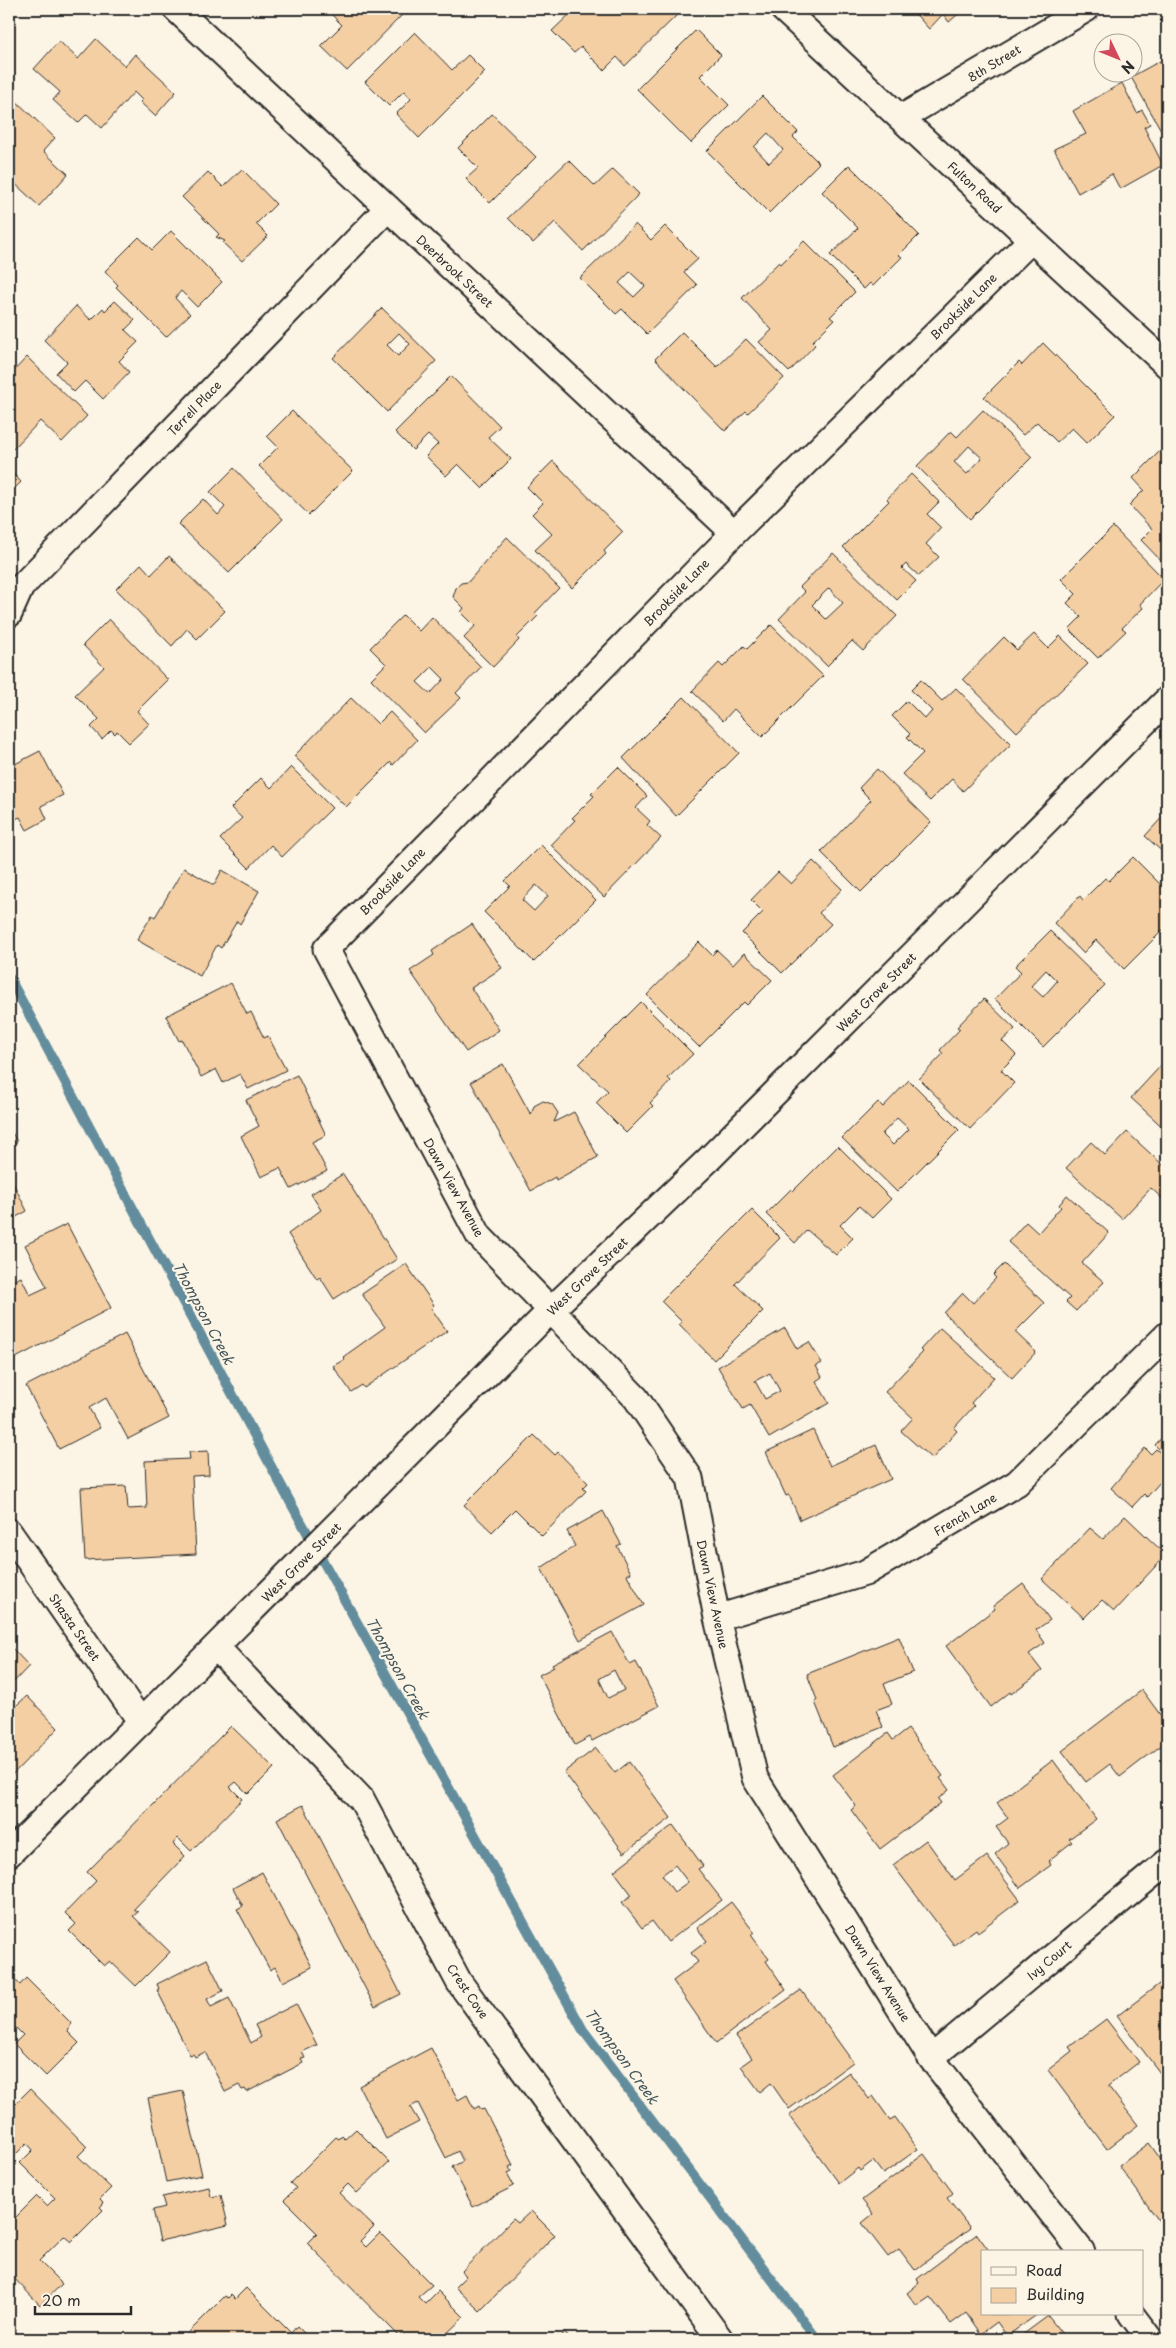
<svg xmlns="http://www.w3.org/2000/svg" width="1176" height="2348" font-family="'Playpen Sans',sans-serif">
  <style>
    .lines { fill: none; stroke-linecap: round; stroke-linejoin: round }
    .stream { stroke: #638d9d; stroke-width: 10 }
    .building { fill: #f5cfa4; stroke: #2b2b2b; fill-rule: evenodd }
    .minor-casing { stroke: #2b2b2b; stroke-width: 29 }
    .minor { stroke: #fcf5e5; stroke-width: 25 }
    .labels { text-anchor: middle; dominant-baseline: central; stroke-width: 4.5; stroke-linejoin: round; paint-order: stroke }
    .street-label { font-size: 12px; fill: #2b2b2b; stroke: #fcf5e5 }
    .water-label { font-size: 14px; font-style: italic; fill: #42545a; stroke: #fcf5e5 }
  </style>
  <rect width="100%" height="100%" fill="#fcf5e5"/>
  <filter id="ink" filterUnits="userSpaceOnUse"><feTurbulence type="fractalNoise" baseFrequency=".02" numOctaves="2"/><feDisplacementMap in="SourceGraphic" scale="10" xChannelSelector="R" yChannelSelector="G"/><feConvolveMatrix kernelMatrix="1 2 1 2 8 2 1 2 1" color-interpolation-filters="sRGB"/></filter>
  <g filter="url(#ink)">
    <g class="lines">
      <path class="stream" d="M9,977l279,521 295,532 234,309"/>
    </g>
    <path class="building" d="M326,9h77l2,3 -58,59 -26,-25 21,-21z
      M575,9h93l8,7 -51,50 -8,-9 -13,13 -23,-23 -7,6 -22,-22z
      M911,9h53l-15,13 -6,-8 -14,15z
      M696,30l25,25 -21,21 29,29 -38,38 -54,-54z
      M415,32l37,38 16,-15 17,17 -66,66 -23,-24 15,-15 -7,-8 -15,15 -24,-24z
      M96,39l29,27 10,-12 41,38 -21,24 -15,-14 2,-2 -8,-8 -32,36 -15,-14 -9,9 -25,-23 7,-8 -26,-23 25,-28 19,18z
      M1160,61l7,13v62l-2,1 -34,-60z
      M1122,83l15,30 5,-3 8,14 -6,3 19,38 -43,24 -8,-15 -34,19 -24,-44 32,-15 -13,-23z
      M762,96l36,36 -5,5 26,26 -50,50 -62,-62zM768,133l15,17 -14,13 -15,-16z
      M14,99l41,39 -12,13 25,23 -29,32 -30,-28v-73z
      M492,114l44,43 -46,46 -24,-24 12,-11 -20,-20z
      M569,160l26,26 18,-17 26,25 -56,57 -28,-29 -22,21 -25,-25z
      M849,165l70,70 -20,20 3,2 -29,29 -3,-3 -6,6 -34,-34 28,-27 -36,-36z
      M242,169l34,35 -20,20 12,12 -26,25 -19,-18 2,-2 -9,-4 3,-3 -37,-37 26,-25 15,15z
      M635,224l16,16 14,-14 33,33 -14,13 13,13 -50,49 -25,-25 -6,5 -36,-36zM630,272l15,14 -11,11 -15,-14z
      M171,231l51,51 -25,25 -16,-16 -6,7 15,16 -24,23 -50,-50 2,-2 -13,-14 34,-34 13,13z
      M804,241l51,51 -25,25 4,3 -22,22 3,3 -26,27 -30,-30 13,-12 -30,-32 37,-36 2,2z
      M115,301l20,19 -10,10 13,12 -19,19 10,11 -26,27 -18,-18 -11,11 -18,-19 11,-11 -23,-22 32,-34 15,14 12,-12 2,3z
      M382,308l54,53 -49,51 -54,-54zM399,333l11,11 -12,12 -11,-11z
      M682,332l35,35 29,-28 38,39 -36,35 -2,-2 -21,20 -70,-72z
      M1043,343l72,72 -28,28 -15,-15 -15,14 -20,-20 -14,13 -39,-38 35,-35 3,3z
      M27,357l60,59 -25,26 -22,-21 -27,28 -4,-3v-70z
      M451,376l49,50 -12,11 23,22 -29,29 -24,-24 -12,12 -20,-20 12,-12 -10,-9 -15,15 -18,-18z
      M983,410l49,47 -62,62 -53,-53 34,-35 6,6zM969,446l13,12 -15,16 -13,-12z
      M292,411l61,60 -44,44 -50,-49 19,-19 -11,-11z
      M1160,451l7,8v108l-26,-27 11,-11 -23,-24 15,-15 -11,-12z
      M553,461l70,71 -19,19 2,3 -34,34 -37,-38 17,-16 -20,-20 11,-11 -16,-16z
      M234,468l49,51 -54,54 -51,-49 25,-25 15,16 7,-8 -15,-15z
      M9,469l12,13 -12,12z
      M911,474l28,28 -12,12 14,14 -15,16 13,13 -20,19 -13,-12 -4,4 14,13 -19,19 -54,-53 46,-46 -2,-2z
      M1113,527l51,52 -24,25 3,4 -21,20 4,3 -28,27 -29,-29 12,-12 -14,-14 9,-9 -15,-15z
      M507,537l52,51 -24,25 3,3 -21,21 2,3 -26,27 -29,-29 11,-12 -14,-14 3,-4 -11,-11 3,-9 5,-5 7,-1z
      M833,553l64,63 -34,35 -11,-10 -25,25 -48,-47 26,-27 -5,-5zM829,588l14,15 -17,16 -14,-14z
      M169,556l56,55 -28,28 -10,-10 -15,17 -56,-57 25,-25 10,11z
      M403,615l16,16 13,-14 49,50 -25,26 5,5 -37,35 -53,-54 15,-15 -16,-16zM432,667l12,12 -14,15 -13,-12z
      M109,619l59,61 -31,31 12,13 -20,19 -12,-12 -2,3 -4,-4 -9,9 -11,-12 8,-8 -24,-24 29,-28 -21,-22z
      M771,625l52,51 -61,61 -28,-28 -11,12 -31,-30 27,-28 4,4 21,-21 3,3z
      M1034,634l14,14 12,-12 28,28 -71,68 -54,-53 41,-42 13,13z
      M921,680l21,21 14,-13 55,56 -48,47 -11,-12 -22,22 -28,-27 21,-21 -16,-16 3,-3 -18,-18 15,-15 18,18 7,-8 -21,-21z
      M684,697l55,56 -63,63 -53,-58z
      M351,698l27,26 12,-12 27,28 -24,25 -2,-3 -45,45 -52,-51z
      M40,751l23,44 -22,11 6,13 -20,11 -7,-13 -11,5v-70l6,12z
      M291,767l41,41 -50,49 -11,-12 -22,23 -29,-29 22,-21 -11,-10 30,-30 10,10z
      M618,767l29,29 -11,12 14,13 -3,4 14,13 -57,59 -53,-52 24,-25 -3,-2 22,-22 -3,-2z
      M877,769l54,53 -70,70 -40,-40 50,-52 -12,-12z
      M1167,812v44l-22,-20z
      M541,845l55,55 -62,62 -50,-50 26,-26 -5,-5zM536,885l12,11 -14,15 -12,-11z
      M1133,857l34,34v35l-43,43 -28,-29 -13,13 -29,-30 26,-27 3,4 22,-22 4,3z
      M813,861l29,28 -23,24 12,11 -49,49 -40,-40 21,-21 -12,-12 27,-28 13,12z
      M184,868l30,17 8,-15 37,21 -19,33 -3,-3 -16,27 -4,-3 -17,31 -63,-36 15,-25 3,2z
      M472,924l30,44 -31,20 28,42 -33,22 -56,-81 24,-16 -2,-4z
      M1050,931l55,54 -62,62 -48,-48 26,-27 -6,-6zM1046,970l11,11 -14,16 -12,-11z
      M699,942l13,13 5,-5 16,15 11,-12 28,27 -25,25 -3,-3 -45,45 -52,-52z
      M231,983l16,31 4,-2 13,26 4,-2 18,34 -38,19 -8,-15 -17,9 -7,-14 -15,8 -19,-37 -3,1 -13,-25z
      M984,999l31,30 -13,12 14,14 -15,15 13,13 -44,46 -51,-50 24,-25 -3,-4 20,-21 -3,-2z
      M641,1002l52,52 -25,24 3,3 -21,22 3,3 -27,27 -30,-30 12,-12 -29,-27z
      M1167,1059v72l-36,-33z
      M503,1064l28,51 3,-9 9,-5 9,3 6,9 -4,9 20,-10 24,45 -42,23 -1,-3 -24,14 -60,-109z
      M297,1075l29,60 -14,7 15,29 -36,18 -11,-21 -19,9 -20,-41 18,-10 -13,-26z
      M909,1080l50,50 -62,62 -55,-54 36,-36 5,5zM897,1118l12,11 -16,16 -11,-11z
      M9,1127l8,15 -8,4z
      M1127,1132l38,35 2,-3v39l-16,-15 -29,31 -56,-51 25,-26 14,13z
      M838,1146l53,53 -19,19 -13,-12 -19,19 13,13 -17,17 -29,-25 -12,13 -29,-29 25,-25 2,2z
      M343,1174l54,85 -63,40 -14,-22 -3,2 -29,-45 33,-24 -10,-16z
      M9,1175l18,36 -18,10z
      M1067,1195l42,38 -27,30 22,19 -28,29 -10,-9 4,-4 -62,-56 18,-20 12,11 23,-26 -2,-2z
      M752,1210l28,28 -45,46 28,27 -49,49 -35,-36 3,-2 -21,-21z
      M67,1224l44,84 -99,52 -3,-6v-71l12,-6 9,18 17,-8 -22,-42z
      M406,1264l28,41 -3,3 16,23 -83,57 -2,-3 -11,7 -18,-26 12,-7 -2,-2 42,-30 -23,-33z
      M1004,1264l40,39 -29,29 21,20 -24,26 -68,-65 19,-20 10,10 23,-25 -3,-3z
      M785,1328l12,21 12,-7 13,21 -6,3 6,11 -6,4 13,22 -60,35 -19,-33 -7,4 -25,-42zM770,1373l10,18 -15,8 -10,-18z
      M940,1328l54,49 -23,26 3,3 -20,22 3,3 -25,28 -31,-28 12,-13 -28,-26 38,-40 -3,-2z
      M125,1334l44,84 -41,21 -22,-41 -17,10 11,20 -41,21 -33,-63z
      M813,1430l17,36 46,-21 15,34 -91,41 -11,-25 -3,1 -20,-44z
      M1167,1432v25l-12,-12z
      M534,1435l21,20 3,-3 30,31 -5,5 3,3 -44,45 -27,-27 -23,23 -28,-27z
      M1145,1448l6,6 5,-5 11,10v15l-20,23 -3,-3 -12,13 -21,-19z
      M208,1451l1,24 -17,1 4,78 -111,6 -4,-72 45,-2 2,23 19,-1 -2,-47 45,-2 -1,-7z
      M603,1511l18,33 -4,2 14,27 -4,2 17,30 -64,35 -39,-72 34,-22 -8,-15z
      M1125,1516l41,39 -52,56 -12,-11 -18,18 -42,-39 48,-51 13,11z
      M1023,1583l27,37 -14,10 9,13 -16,11 13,17 -31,23 -1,-2 -19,15 -45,-61 49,-37 -2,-3z
      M612,1632l18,33 6,-3 23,44 -67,35 -2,-4 -15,8 -36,-70 15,-8 -2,-3zM614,1670l10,20 -16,8 -9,-19z
      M899,1637l14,35 -29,12 8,20 -16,6 7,17 -50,20 -18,-45 2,-2 -10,-26z
      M9,1645l20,21 -20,21z
      M1142,1690l25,34v17l-47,36 -10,-13 -24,18 -24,-31z
      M27,1696l31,32 -49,50v-66z
      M231,1726l43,42 -26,26 -12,-12 -6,5 12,12 -51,52 -13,-13 -5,6 12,12 -51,53 4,3 -5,4 37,36 -34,34 -26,-25 -6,5 -35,-35 7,-7 -11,-11 31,-32 -9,-9z
      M908,1729l35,47 -3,2 9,12 -11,9 3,4 -61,46 -29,-39 5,-4 -23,-31 55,-42 5,7z
      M596,1748l19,25 14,-11 42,56 -47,35 -60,-81z
      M1053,1760l43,59 -27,20 3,3 -24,19 3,4 -31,23 -25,-34 13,-11 -12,-16 12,-9 -11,-15z
      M303,1805l98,189 -26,13 -98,-188z
      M673,1825l30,41 -5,3 24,31 -54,42 -16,-21 -10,7 -20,-26 10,-7 -18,-24zM675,1865l13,17 -14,10 -12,-17z
      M926,1840l29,40 32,-24 33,44 -42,32 -2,-3 -22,16 -61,-80z
      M262,1872l50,95 -29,15 -8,-15 -5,3 -33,-61 6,-3 -10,-18z
      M731,1902l23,30 -3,3 18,24 -3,2 20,29 -70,53 -43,-62 25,-19 -7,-9 16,-12 -10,-13z
      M207,1959l16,32 -16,8 4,8 18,-9 22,45 10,-6 -6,-12 41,-21 21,41 -15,7 3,6 -4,1 2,4 -56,29 -2,-3 -3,1 -3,-5 -14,7 -20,-40 -10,5 -2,-3 -3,1 -33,-65 2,-1 -2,-5z
      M9,1973l11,12 6,-7 45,45 -3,9 11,11 -33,33 -32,-32 9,-9 -8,-8 -6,7z
      M1167,1978v96l-4,3 -46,-61z
      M801,1990l52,72 -64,47 -18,-26 -11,9 -19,-26 11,-8 -16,-22z
      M1106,2019l33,43 -31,24 30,39 -31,24 -59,-79 24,-19 -3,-4z
      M431,2048l27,52 9,-5 7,14 5,-3 2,4 3,-1 29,56 -4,2 2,4 -4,2 7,13 -41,21 -21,-40 11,-6 -5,-10 -12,7 -28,-55 -8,4 9,15 -33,17 -27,-53z
      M849,2072l20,27 4,-3 17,24 5,-3 23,32 -35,25 -10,-13 -13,10 -2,-3 -19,15 -50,-67z
      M30,2089l57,58 -9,9 33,32 -11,11 4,4 -4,4 3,3 -32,32 -7,-6 -25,25 23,23 -22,21 -31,-32v-49l28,-28 10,10 8,-8 -35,-35 13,-13 -6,-7 -13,13 -5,-5v-41z
      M183,2091l19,84 -36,7 -18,-84z
      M356,2129l33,33 -32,31 -9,-9 -9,9 35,34 -14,14 6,6 14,-14 52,52 -14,12 7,7 13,-13 26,26 -23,22h-39l-95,-96 10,-10 -33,-33 12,-12 -6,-5 46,-46 3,2 3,-3 3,3z
      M1149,2143l18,25v64l-48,-66z
      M924,2154l29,39 -6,5 23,30 -55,42 -16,-21 -11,8 -26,-34 11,-9 -11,-14z
      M209,2187l2,10 10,-2 7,30 -68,16 -7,-31 12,-3 -3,-10z
      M531,2211l24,24 -75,76 -25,-24 11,-11 -4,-5 51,-52 5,4z
      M977,2234l13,18h-8v62h56l-31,22 -10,-14 -16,12 -15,-21 -15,11 -21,-27 -13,9 -10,-13 12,-10 -2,-4z
      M246,2288l45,45 6,-7 13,13h-128l43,-43 3,2 3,-3 4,4z
      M1048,2316l18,23h-49z
      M565,2333l5,6h-11z"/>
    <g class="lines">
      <defs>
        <path id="minor" d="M176,9l558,524
          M783,9l384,356
          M901,118l185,-109
          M1031,240l-297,293 -408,416 153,287 157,162 54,80 27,140 38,160 176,280 151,194
          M9,614l12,-27 367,-379
          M9,1532l132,190
          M717,1618l148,-45 152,-90 150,-148
          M217,1648l145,152 97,182 261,357
          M9,1854l543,-545 156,-149 459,-460
          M931,2058l236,-196
          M1131,2314l19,25"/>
      </defs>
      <use href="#minor" class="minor-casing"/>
      <use href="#minor" class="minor"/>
    </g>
  </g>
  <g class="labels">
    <g class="street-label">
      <text transform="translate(994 63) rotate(-31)">8th Street</text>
      <text transform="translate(975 187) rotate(43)">Fulton Road</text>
      <text transform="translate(455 271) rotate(43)">Deerbrook Street</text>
      <text transform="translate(963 306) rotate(-45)">Brookside Lane</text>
      <text transform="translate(194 408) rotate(-46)">Terrell Place</text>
      <text transform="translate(676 592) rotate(-46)">Brookside Lane</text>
      <text transform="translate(392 881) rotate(-46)">Brookside Lane</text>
      <text transform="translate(876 992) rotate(-45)">West Grove Street</text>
      <text transform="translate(454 1187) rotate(61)">Dawn View Avenue</text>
      <text transform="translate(587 1276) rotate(-44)">West Grove Street</text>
      <text transform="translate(965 1514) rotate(-31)">French Lane</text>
      <text transform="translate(301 1562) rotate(-45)">West Grove Street</text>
      <text transform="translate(713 1594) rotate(78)">Dawn View Avenue</text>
      <text transform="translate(75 1627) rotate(55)">Shasta Street</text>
      <text transform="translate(1049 1960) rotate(-40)">Ivy Court</text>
      <text transform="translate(878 1973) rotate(58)">Dawn View Avenue</text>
      <text transform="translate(468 1991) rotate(56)">Crest Cove</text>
    </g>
    <g class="water-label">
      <text transform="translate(204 1313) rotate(62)">Thompson Creek</text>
      <text transform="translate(398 1668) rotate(61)">Thompson Creek</text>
      <text transform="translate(622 2056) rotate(54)">Thompson Creek</text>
    </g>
  </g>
  <rect width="1176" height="2348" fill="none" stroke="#fcf5e5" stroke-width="30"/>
  <rect x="15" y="15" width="1146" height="2318" fill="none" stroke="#2b2b2b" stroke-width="2" filter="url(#ink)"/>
  <rect x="981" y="2250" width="162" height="65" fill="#fcf5e5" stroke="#a8a49b"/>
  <rect x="991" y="2267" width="25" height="8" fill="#fcf5e5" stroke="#a8a49b"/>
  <text x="1026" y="2276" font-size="15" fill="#2b2b2b">Road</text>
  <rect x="991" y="2288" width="25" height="15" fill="#f5cfa4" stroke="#a8a49b"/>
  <text x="1026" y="2300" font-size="15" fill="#2b2b2b">Building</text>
  <g transform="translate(1118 58) rotate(133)"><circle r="24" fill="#fcf5e5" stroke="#a8a49b"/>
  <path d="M0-4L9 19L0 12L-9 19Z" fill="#d1495b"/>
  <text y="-8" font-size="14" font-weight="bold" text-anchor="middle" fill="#2b2b2b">N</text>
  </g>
  <path d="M35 2306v8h96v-8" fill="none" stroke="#2b2b2b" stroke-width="2.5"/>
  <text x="42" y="2306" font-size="15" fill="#2b2b2b" stroke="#fcf5e5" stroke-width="4" paint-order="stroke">20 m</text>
</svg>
